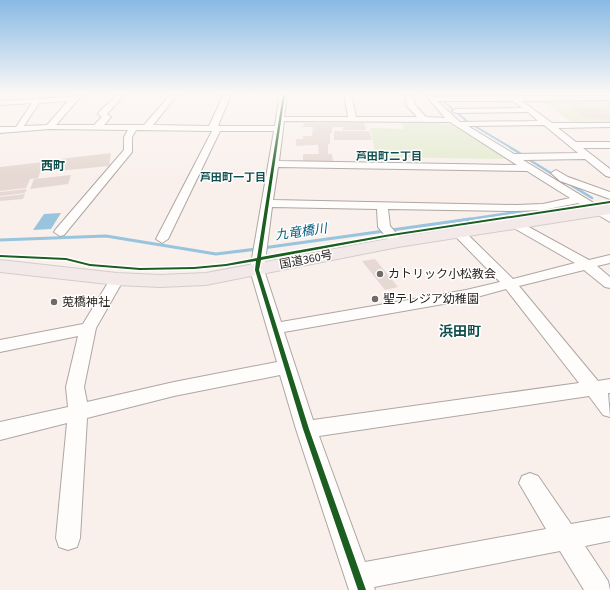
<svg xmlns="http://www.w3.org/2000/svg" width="610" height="590" font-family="'Source Sans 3','Noto Sans JP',sans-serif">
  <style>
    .green { fill: #e2eacd }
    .water { fill: #98c4dd }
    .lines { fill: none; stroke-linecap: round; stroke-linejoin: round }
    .stream-far2 { stroke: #98c4dd; stroke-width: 2 }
    .stream-far1 { stroke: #98c4dd; stroke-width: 2.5 }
    .stream { stroke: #98c4dd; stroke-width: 3 }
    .building { fill: #e6d8d2 }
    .minor-casing { stroke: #aea6a2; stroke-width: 2 }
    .highway-casing { stroke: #d2cdcb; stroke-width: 2 }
    .minor { fill: #fefdfc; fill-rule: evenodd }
    .highway { fill: #f4e9e9; fill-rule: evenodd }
    .cycleway-casing { stroke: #fff; stroke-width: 3 }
    .cycleway { fill: #1b5e20; fill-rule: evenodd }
    .poi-dot { fill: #726a67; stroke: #fff; stroke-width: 1.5 }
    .labels { text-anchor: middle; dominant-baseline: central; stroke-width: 3; stroke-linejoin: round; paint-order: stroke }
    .far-neighbourhood-label { font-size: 11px; font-weight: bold; fill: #114f4d; stroke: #fff }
    .far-quarter-label { font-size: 12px; font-weight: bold; fill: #114f4d; stroke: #fff }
    .street-label { font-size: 12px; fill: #2a221f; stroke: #fff }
    .poi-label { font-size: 12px; fill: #2a221f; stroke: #fff; text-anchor: start }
    .water-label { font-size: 13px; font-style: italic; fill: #005b7f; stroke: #fff }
    .quarter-label { font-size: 14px; font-weight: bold; fill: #114f4d; stroke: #fff }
  </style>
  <rect width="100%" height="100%" fill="#f9f0ec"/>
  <path class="green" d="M610,98v26h-36l-30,-21 -19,-1 -4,-2z
    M401,122l50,2 52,33v2l-127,-2 -6,-29 34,1z"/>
  <path class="water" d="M61,213l-10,16 -18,1 11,-16z"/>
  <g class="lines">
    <path class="stream-far2" d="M442,100l27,23
      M473,125l40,24"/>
    <path class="stream-far1" d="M511,148l12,7
      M528,159l26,16
      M566,182l26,16
      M463,220l67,-10"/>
    <path class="stream" d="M0,240l106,-4 110,18 41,-5
      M263,248l207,-29"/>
  </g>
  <path class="building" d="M571,108h39v2h-9l9,6v3h-22z
    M304,123h60l2,7h-23v-3h-11v6h-2v11l-34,2v-7h7v-3h9l1,-9h-10z
    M334,131h35l3,9h-38z
    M318,144h10v10h4l1,8 -30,-1v-7h16z
    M111,153l-2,13 -52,5 3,-12z
    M51,161l-2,7h-7l-4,10 -8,1 -4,9 -26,3v-24z
    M71,175l-3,9 -38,5 4,-10z
    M27,189l-2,4 -25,3v-4z
    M25,194l-2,5 -23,2v-4z
    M375,259l23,28 -13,3 -23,-29z"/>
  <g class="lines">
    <defs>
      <path id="minor" d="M75,94l7,1 -26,30h38l8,-8 -4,-3 1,-2 19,-18h7l-18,20 4,3 -7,8h40l27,-31h7l-25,31 56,1 15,-32h7l-13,32h57l5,-32h7l-3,23h64l-4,-23h7l5,23h61l-10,-11 -2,-12h7l3,11 11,12 19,1 -20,-24h7l1,3 76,-1 1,-2 7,2h93v4l-88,1 30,22h58v4l-52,1 18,14h34v6h-27l27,21v8l-4,-1 -21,-17 -62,1 87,53v9l-32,-19 -35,7 -27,1 -128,-2 2,17 14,16 -6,4 -5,-1 -15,-18 -1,-18 -105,-2 -8,63 17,52 185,-32 34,-8 -45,-46 -2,-3 2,-3h8l50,49 62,-16 -63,-36 -2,-3 6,-4 73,40 21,-5v8l-13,3 13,11v11l-5,-1 -21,-17 -65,16 79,95 12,-2v14h-2l2,24 -7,-2 -14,-19 -270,40 46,126 181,-33 -27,-46 3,-7 8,-3 8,3 33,48 39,-7v24l-25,5 23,35 2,9h-26l-24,-39 -186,36 1,3h-26l-53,-161 -16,-54 -106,21 -87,22 -7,120 -3,9 -9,3 -9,-3 -3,-9 11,-115 -67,17v-18l68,-15 -2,-20 12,-51 -78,16v-12l83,-16 29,-48h10l2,3 -28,49 -12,59 3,15 87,-20 103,-20 -27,-92 24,-139h-54l-52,108 -6,4 -6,-4 56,-108 -76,-1 -4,7v15l-68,83 -4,1 -6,-4 2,-3 68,-79v-13l4,-7 -79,-1 -49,4v-6h16l16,-24 -32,2v-4l72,-4zM68,101l-21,24 -23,1 15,-23zM437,101h76l9,7 -66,1 -4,2 4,2 72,-1 10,9 -78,1zM284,121l166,1 67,43 -238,-4zM544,125l34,28 -64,1 -46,-28zM278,167l249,4 43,27 -27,6 -27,1 -243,-5zM506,289l73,94 -266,37 -29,-88 182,-32z
        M556,170l12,7 42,15v7l-50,-18 -9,-8z"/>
      <path id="highway" d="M610,204v10l-212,33 -192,38 -46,2 -43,-2 -117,-13v-12l117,13 43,2 46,-2 192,-36z"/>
    </defs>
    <use href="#minor" class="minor-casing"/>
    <use href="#highway" class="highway-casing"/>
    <use href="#minor" class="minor"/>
    <use href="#highway" class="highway"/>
    <defs>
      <path id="cycleway" d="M283,94h2l-24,163 124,-22 225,-34v2l-225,34 -124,23 -2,10 50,159 57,161h-8l-55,-161 -48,-159 1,-9 -30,5 -32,3 -54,1 -50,-4 -24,-6 -66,-3v-2l66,3 24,6 50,4 54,-1 32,-3 31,-6z"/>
    </defs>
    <use href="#cycleway" class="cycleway-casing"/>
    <use href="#cycleway" class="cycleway"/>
  </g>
  <linearGradient id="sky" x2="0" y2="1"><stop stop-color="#88bae4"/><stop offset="0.53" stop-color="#fcf8f6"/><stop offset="1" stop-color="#fcf8f6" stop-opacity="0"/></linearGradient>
  <rect width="610" height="177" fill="url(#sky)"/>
  <g class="poi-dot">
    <circle cx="380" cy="274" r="4"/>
    <circle cx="375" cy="299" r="4"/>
    <circle cx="54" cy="302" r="4"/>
  </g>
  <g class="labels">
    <g class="far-neighbourhood-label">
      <text x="389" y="156">芦田町二丁目</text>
      <text x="233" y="177">芦田町一丁目</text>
    </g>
    <g class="far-quarter-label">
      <text x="53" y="166">西町</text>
    </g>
    <g class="street-label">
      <text transform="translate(306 260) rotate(-11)">国道360号</text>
    </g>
    <g class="poi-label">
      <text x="388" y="274">カトリック小松教会</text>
      <text x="383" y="299">聖テレジア幼稚園</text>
      <text x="62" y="302">莵橋神社</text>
    </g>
    <g class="water-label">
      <text transform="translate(301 232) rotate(-8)">九竜橋川</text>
    </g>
    <g class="quarter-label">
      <text x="460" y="332">浜田町</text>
    </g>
  </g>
</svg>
